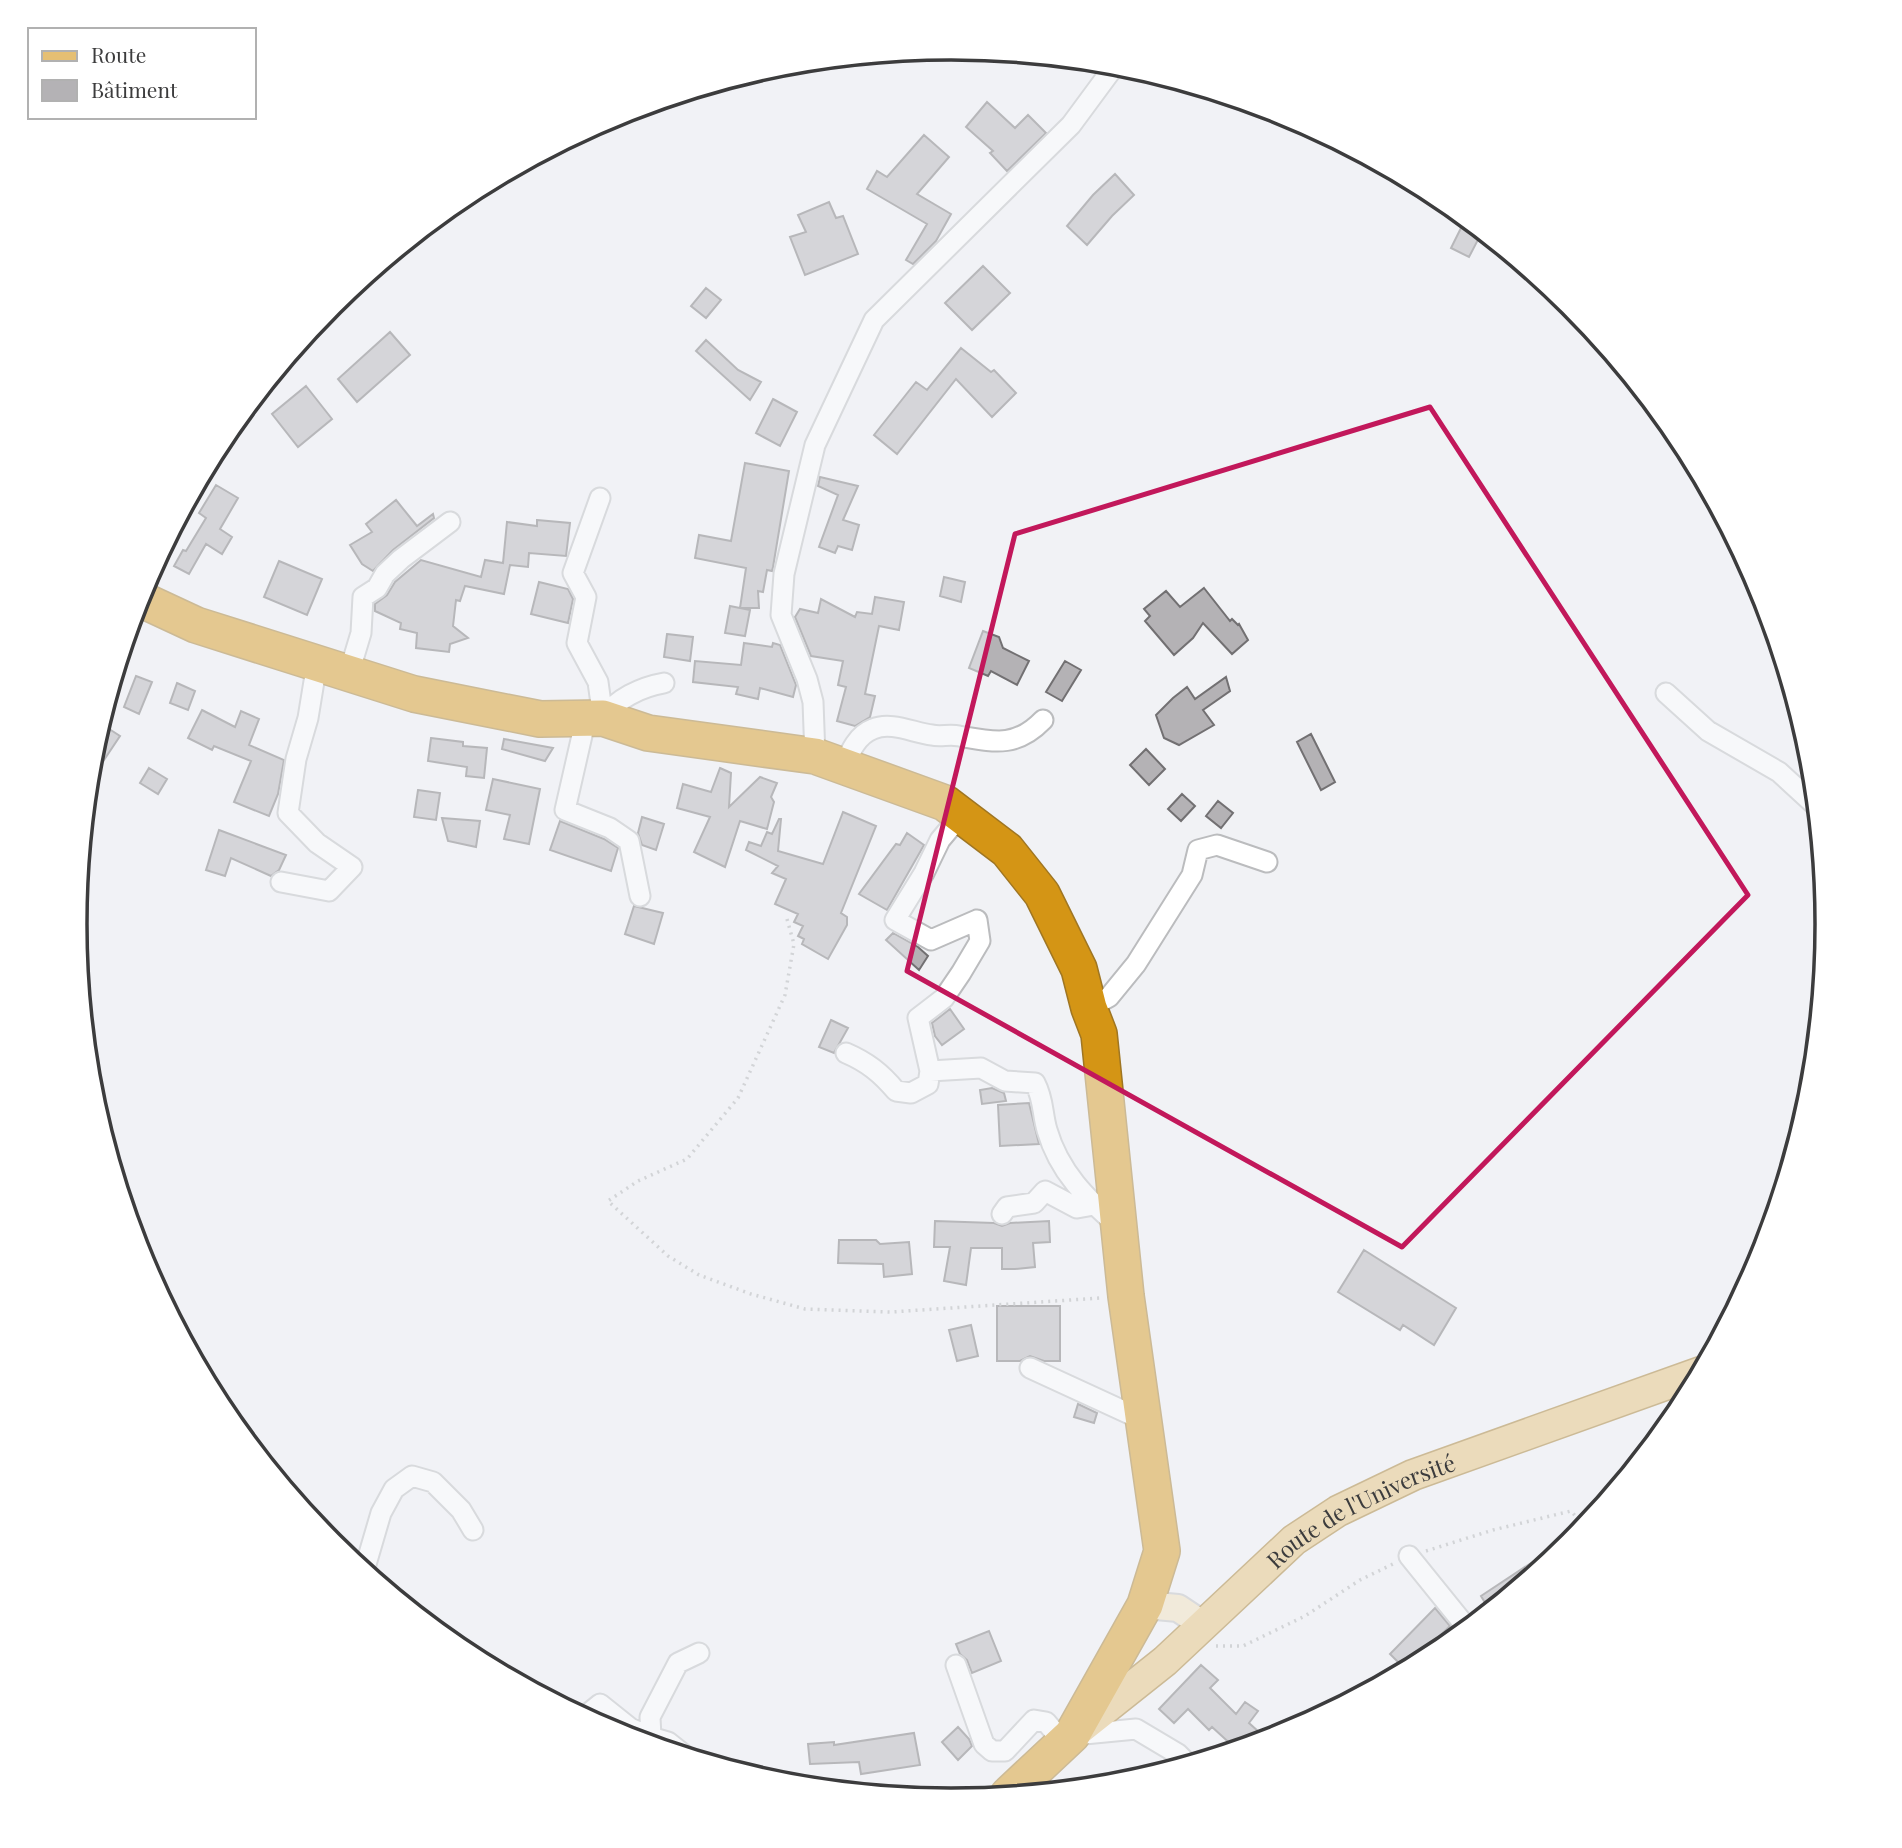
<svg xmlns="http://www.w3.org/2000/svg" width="1902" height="1848" font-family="'Playfair Display',serif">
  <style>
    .building { fill: #b4b2b5; stroke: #727072; stroke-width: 2 }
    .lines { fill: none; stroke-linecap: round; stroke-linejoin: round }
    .street-casing { stroke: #bbbcbe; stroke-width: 23 }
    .secondary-casing { stroke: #bbbcbe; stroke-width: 30 }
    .primary-casing { stroke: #9f7623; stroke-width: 33 }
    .highway-casing { stroke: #9f7623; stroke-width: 38 }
    .path { stroke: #aeafb1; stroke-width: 3.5; stroke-dasharray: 2 5; stroke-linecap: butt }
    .street { stroke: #fff; stroke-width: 19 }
    .secondary { stroke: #f2dfb9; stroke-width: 26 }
    .primary { stroke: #e5bf73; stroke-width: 30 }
    .highway { stroke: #d49515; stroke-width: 35 }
    .marked { fill: none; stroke: #c2185b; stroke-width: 5; stroke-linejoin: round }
    .labels { text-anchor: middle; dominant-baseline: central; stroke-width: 5; stroke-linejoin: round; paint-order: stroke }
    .street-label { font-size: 23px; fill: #3c3c3d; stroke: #fff }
    .rim { fill: none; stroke: #3c3c3d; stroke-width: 3.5 }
  </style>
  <rect width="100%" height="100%" fill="#f1f2f5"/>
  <path class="building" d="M987,102l28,26 13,-13 18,18 -39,38 -17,-18 3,-2 -27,-24z
    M924,135l25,22 -32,37 34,20 -15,27 -23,23 -7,-4 21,-36 -60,-35 10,-18 10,6z
    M1115,174l19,21 -22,21 -25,29 -20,-19 26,-31z
    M829,202l7,16 7,-2 15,38 -53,21 -15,-38 16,-5 -8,-17z
    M1464,222l18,10 -13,25 -18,-9z
    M983,266l27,27 -38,37 -27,-27z
    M706,288l15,12 -15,18 -15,-12z
    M390,332l20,23 -53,47 -19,-23z
    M706,340l32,30 23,12 -11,18 -54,-49z
    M961,348l30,24 3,-2 22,23 -24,24 -36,-38 -59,75 -23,-19 42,-53 11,8z
    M306,386l26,33 -34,28 -26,-33z
    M773,399l24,13 -17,34 -24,-13z
    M745,463l44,8 -16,96 -1,4 -5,-1 -4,22 -5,-1 1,17h-19l6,-40 -51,-10 4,-23 32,6z
    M820,477l38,9 -15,34 16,5 -7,25 -14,-4 -3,7 -16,-6 19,-52 -20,-9z
    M216,485l22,13 -18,31 12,8 -10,17 -16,-10 -17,30 -15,-8 9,-16 3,1 20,-33 -7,-5z
    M396,500l21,26 16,-12 1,4 -41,32 -20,21 -11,-7 -12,-19 22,-13 -6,-8z
    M537,520l33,3 -4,33 -37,-3 -1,14 -18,-2 -6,29 -39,-8 -5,15 -4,-1 -3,26 15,12 -18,6 -1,8 -33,-4 1,-15 -17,-4 1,-6 -26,-12v-7l12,-9 8,-13 26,-22 60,17 4,-17 18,3 4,-41 30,4z
    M279,561l43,18 -15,36 -43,-18z
    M944,577l21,5 -4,20 -21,-6z
    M539,582l29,7 5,10 -5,24 -37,-9z
    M1204,588l26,33 2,-2 6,6 1,-1 9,16 -16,14 -29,-31 -10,15 -19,17 -29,-34 5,-5 -6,-7 22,-18 14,16z
    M875,597l29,5 -5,28 -20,-4 -14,68 10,2 -5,21 -15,9 -18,-5 9,-34 -8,-2 5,-24 -32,-5 -16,-39 5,-8 18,4 3,-14 34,18 2,-5 15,2z
    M730,606l20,4 -5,26 -20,-3z
    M983,631l16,6 4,11 26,13 -12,24 -26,-14 -3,5 -19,-8z
    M667,634l26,3 -3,24 -26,-4z
    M744,643l28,4 1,-4 7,2 16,40 -3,12 -33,-9 -2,11 -22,-5 2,-7 -45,-5 2,-21 46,4z
    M1065,661l16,9 -19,31 -16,-9z
    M136,676l16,6 -13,32 -15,-7z
    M1226,677l4,14 -27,19 11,15 -35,20 -15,-7 -8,-23 17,-17 14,-11 8,12z
    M177,683l18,8 -7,19 -18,-7z
    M202,710l33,17 6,-16 18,8 -10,26 35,15 -6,34 -9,22 -35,-14 17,-41 -37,-15 -2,4 -24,-12z
    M103,725l17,11 -18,27 -11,-7 5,-21z
    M1311,734l24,48 -14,8 -24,-48z
    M431,738l32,4v4l24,2 -3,30 -18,-2 1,-9 -39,-6z
    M504,739l49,9 -8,13 -43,-12z
    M1146,749l19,20 -16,16 -19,-20z
    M149,768l18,11 -9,15 -18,-11z
    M720,768l11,5 -2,34 31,-30 17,6 -6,14 3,5 -7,27 -27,-8 -15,46 -31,-15 16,-35 -33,-9 6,-24 28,8z
    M493,779l47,10 -11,55 -25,-5 6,-24 -24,-5z
    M418,790l22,3 -4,27 -22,-3z
    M1182,794l13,12 -14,15 -13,-12z
    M1218,801l15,12 -12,15 -15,-12z
    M843,812l33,14 -35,87 6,4v8l-19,34 -26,-15 2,-5 -6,-3 5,-10 -9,-4 4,-8 -23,-10 11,-25 -14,-6 6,-7 -32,-16 3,-8 12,4 6,-14 5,2 7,-15h2l-3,32 45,13z
    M642,817l22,7 -8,26 -14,-5 -4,-12z
    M442,818l38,3 -4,26 -28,-6z
    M560,821l44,18 14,9 -7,23 -61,-21z
    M219,830l67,25 -7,15 -8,6 -40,-18 -6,18 -19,-6z
    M907,833l17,12 -37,65 -28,-16 37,-50 4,1z
    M634,906l29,7 -9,31 -29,-10z
    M893,933l25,14 10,9 -9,14 -33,-30z
    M950,1009l14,20 -22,16 -7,-9 -3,-13z
    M831,1020l17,8 -14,25 -15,-6z
    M992,1088l12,5 2,8 -24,3 -2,-14z
    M1029,1103l10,41 -39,2 -2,-41z
    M935,1221l59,2 8,3 8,-3 39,-2 1,21 -17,1 2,24 -20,2h-13v-21h-31l-5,37 -22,-4 6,-34h-16z
    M839,1240h37l4,4 29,-2 3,32 -28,3 -1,-13 -45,-1z
    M1364,1250l92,58 -22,37 -31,-20 -3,5 -62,-38z
    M997,1306h63v55h-16l-14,-5 -10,5h-23z
    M971,1325l7,31 -21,5 -8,-31z
    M1078,1404l19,9 -3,10 -20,-6z
    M1537,1559l6,8 -53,44 -9,-15z
    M1435,1608l15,18 -45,43 -15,-15z
    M989,1631l12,30 -29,12 -5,-13 -7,-6 -4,-10z
    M1201,1665l17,15 -8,8 26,26 9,-12 13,9 -9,12 19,17 -32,9 -24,-22 -3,3 -21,-21 -14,14 -15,-14z
    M958,1727l11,12 3,7 -14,14 -16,-18z
    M914,1733l6,32 -59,9 -2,-12 -49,2 -2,-20 26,-2v3z"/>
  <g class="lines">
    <defs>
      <path id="street" d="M600,498l-27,75 13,24 -9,46 21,39 5,36
        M349,673l12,-40 2,-36 14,-9 8,-14 16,-15 49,-37
        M1666,693l42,38 71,41 37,34
        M586,718l-21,92 45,18 19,13 11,55
        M603,718c13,-19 38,-31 61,-35
        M815,756l-2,-54 -6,-23 -26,-64 3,-41 31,-129 59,-125 197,-195 45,-61
        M844,766c6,-14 13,-31 29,-37 18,-8 41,4 59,6 8,2 18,-1 27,1 35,6 57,12 84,-16
        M281,882l48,9 23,-24 -35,-24 -29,-30 8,-54 12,-41 9,-55
        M1089,1008l20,-11 27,-33 56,-89 6,-25 19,-5 50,17
        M846,1053c21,9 35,20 50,38l15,2 17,-9 2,-13 -12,-53 26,-20 17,-25 19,-32 -3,-21 -46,20 -36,-20 29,-47 16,-33 21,-25
        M930,1071l51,-3 24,13 30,2c9,17 7,30 12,47 12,42 40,69 71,96
        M1002,1214l5,-7 27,-4 11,-12 32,17 17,-3
        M1030,1368l113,52
        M1409,1556l59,73
        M364,1571l17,-58 13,-24 18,-13 21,6 28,28 12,20
        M956,1665l28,79 8,7h13l29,-31 12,2 18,21
        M584,1717l16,-13 30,24 21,9
        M1074,1735l62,-6 42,25 10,10
        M683,1754l-15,-12 -17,-5 -1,-20 28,-54 21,-10"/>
      <path id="secondary" d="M1145,1605l33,3 24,16"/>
      <g id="primary">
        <path id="s1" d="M1077,1731l88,-70 129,-121 44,-29 75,-36 288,-103"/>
      </g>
      <path id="highway" d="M138,598l58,27 218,69 126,25 63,-1 45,15 167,23 130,47 62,47 35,44 37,75 10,39 10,26 27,262 36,255 -17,54 -73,130 -64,60"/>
    </defs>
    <use href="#street" class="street-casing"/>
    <use href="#secondary" class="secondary-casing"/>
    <use href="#primary" class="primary-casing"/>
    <use href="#highway" class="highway-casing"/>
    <path class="path" d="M787,919l7,25 -9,51 -47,103 -51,61 -49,22 -30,20 60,55 31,19 52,19 54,15 86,3 209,-14
      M1426,1551l67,-21 78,-19 14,16
      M1216,1646h27l62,-30 55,-36 33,-16"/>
    <use href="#street" class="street"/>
    <use href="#secondary" class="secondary"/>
    <use href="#primary" class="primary"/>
    <use href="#highway" class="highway"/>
  </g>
  <path d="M0 0H1902V1848H0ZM1430,407l318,488 -346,352 -495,-276 108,-437z" fill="#f1f2f5" fill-opacity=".55" fill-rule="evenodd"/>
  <path class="marked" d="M1430,407l318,488 -346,352 -495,-276 108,-437z"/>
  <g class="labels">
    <g class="street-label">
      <text stroke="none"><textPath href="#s1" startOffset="362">Route de l'Université</textPath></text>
    </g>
  </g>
  <path d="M0 0H1902V1848H0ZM87 924a864 864 0 1 1 1728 0a864 864 0 1 1-1728 0Z" fill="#fff" fill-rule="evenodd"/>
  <path class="rim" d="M87 924a864 864 0 1 1 1728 0a864 864 0 1 1-1728 0Z"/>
  <rect x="28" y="28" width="228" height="91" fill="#ffffff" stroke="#b1b1b1" stroke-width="2"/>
  <rect x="42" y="51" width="35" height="10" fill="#e5bf73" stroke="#b1b1b1" stroke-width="2"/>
  <text x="91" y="63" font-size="21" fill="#3c3c3d">Route</text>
  <rect x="42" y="80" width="35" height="21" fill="#b4b2b5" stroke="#b1b1b1" stroke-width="2"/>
  <text x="91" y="98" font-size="21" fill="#3c3c3d">Bâtiment</text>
</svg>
